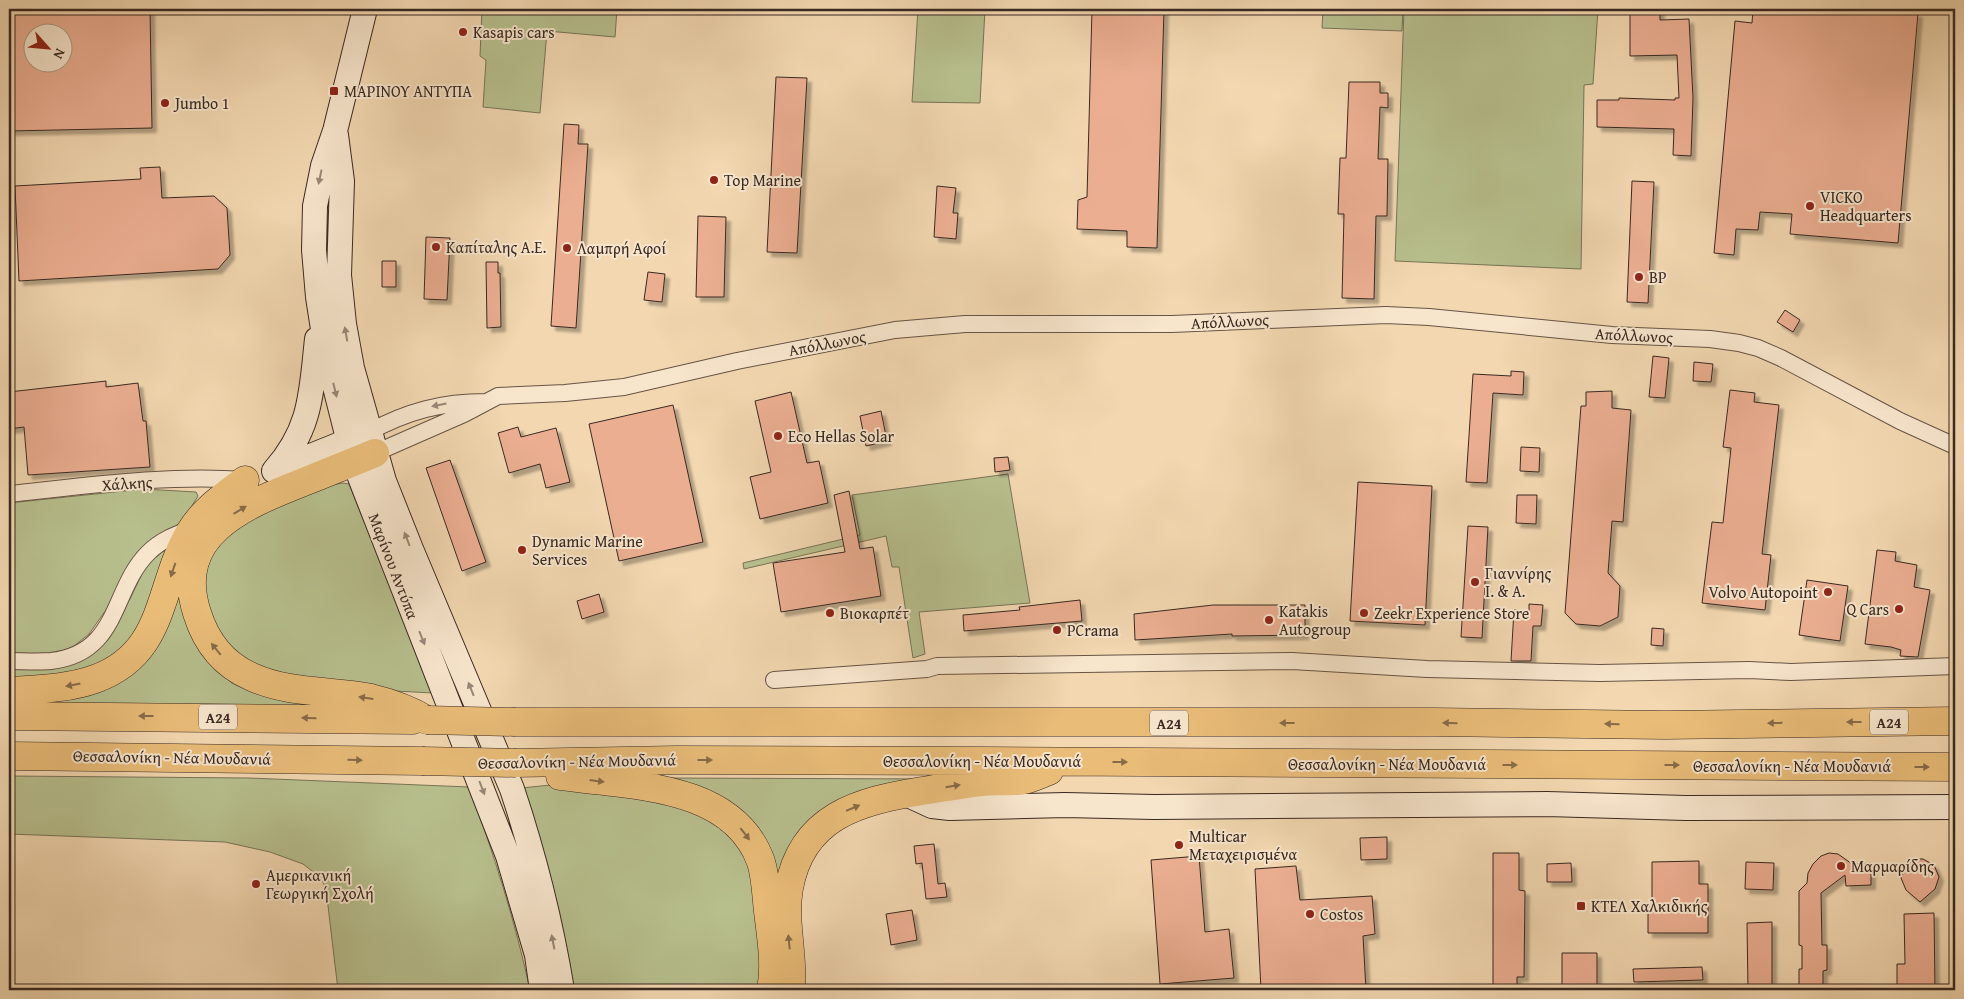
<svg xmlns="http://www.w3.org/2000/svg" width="1964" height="999" font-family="'Gentium Book Plus',serif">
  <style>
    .green { fill: #b7bf8d; stroke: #787457 }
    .building { fill: #ebae91; stroke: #392921; fill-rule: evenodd; filter: url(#shadow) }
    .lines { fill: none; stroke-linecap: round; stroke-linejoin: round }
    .street-casing { stroke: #675445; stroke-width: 18 }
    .secondary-casing { stroke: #392921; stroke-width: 26 }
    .highway-casing { stroke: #392921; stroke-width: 29 }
    .street { stroke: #f7e5cc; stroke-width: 16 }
    .secondary { stroke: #f7e5cc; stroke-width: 24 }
    .highway { stroke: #e9bc78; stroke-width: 28 }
    .highway-bridge-casing { stroke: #392921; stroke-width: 29; stroke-linecap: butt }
    .highway-bridge { stroke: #e9bc78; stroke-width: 28 }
    .oneway { fill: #988776 }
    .oneway2 { fill: #886b48 }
    .poi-dot { fill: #8f2418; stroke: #f7e5cc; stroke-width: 2 }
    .labels { text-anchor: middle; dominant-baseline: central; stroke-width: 4; stroke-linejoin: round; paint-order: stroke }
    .shield { fill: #f7e5cc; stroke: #726154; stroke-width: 1 }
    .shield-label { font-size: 15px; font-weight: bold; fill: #392921 }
    .poi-label { font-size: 16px; fill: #392921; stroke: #f7e5cc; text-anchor: start }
    .street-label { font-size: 16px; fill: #392921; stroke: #f7e5cc }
  </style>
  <defs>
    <filter id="shadow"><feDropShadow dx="4.5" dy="4.5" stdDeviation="1" flood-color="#0004"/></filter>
  </defs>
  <rect width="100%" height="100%" fill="#f2d7b0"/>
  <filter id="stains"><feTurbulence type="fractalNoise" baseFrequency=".004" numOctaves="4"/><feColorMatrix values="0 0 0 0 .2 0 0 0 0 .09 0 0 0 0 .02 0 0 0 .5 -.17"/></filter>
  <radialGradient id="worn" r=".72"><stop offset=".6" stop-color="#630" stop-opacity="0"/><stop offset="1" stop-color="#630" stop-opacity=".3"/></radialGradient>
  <path class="green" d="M482,9h135l-2,28 -68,-6 -7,82 -57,-6 3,-47 -6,-4z
    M918,9h67l-5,94 -68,-1z
    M1323,9h80l-1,22 -80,-3z
    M1404,9h194l-5,75 -9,1 -3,184 -186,-8z
    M1008,474l22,129 -111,9 6,42 -12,4 -14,-91h-7l-6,-31 -142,33 -1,-6 117,-28 -8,-40z
    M343,483l6,1 84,209 -38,-2 -140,-21 -38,-37 -15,-49 10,-30 9,-17 27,-20 78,-31z
    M143,489l53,3 2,4 -17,28 -68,76 -24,34 -15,12 -14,7 -51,3v-153z
    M172,541l-27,78 -19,33 -25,16 -92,17v-20l22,-1 78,-30 21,-35 18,-38z
    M180,570l3,36 5,22 10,20 17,21 17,14 24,10 72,13 -306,-3 68,-10z
    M9,776l240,2 220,9c25,67 46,134 61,203h-192l-12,-101 -5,-11 -18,-14 -33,-12 -45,-10 -216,-8z
    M666,778l275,1 -93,20 -67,96 -23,-50z
    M551,785l132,18 40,21 27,39 15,127h-193l-51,-202z"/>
  <path class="building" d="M9,9h141l2,119 -143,3zM32,32h30v30h-30z
    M1092,9h72l-7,239 -30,-1v-16l-50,-2 1,-29 9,-3z
    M1630,9h30v11l29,-1 4,79 -2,58 -18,-1 1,-26 -77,-2v-27h22v-2l56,2v-2h4l-2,-43 -47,1z
    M1753,9h118l47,4 -20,230 -108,-9 2,-20 -32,-2 -2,18 -22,-1 -2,26 -20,-2 21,-232 17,2z
    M776,77l31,1 -10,175 -30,-1z
    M1349,82h31v11h8v15l-8,-1 -2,52h10l-1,57h-11l-2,83 -32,-1 2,-84h-6l2,-56h6z
    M564,124l15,1 -1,19h10l-12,184 -25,-2z
    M160,167l2,31 52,-2 13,12 3,47 -12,14 -199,12 -4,-95 126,-7 -1,-11z
    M1632,181l22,1 -6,121 -21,-1z
    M937,186l19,2 -3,25h5l-2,26 -22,-2z
    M698,216l28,1 -2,80h-28z
    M426,237l24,1 -3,62 -23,-1z
    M382,261h14v26h-14z
    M486,262h12v11h2l1,54 -14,1z
    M648,272l17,2 -3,28 -18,-2z
    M1785,310l15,10 -7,12 -16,-10z
    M1653,356l16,2 -4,40 -16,-1z
    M1694,362l19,2 -2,18 -18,-1z
    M1511,371l13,1 -1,23 -30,-2 -6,90 -21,-1 7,-108 38,2z
    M106,381v6l32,-4 5,38h3l4,46 -122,8 -4,-48 -15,2v-37z
    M1730,390l25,3 -1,9 25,3 -17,149 9,1 -6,55 -63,-7 10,-81 11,1 8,-75 -8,-1z
    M1612,391v17l19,2 -8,112 -11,-1 -4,52 12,13 -2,31 -18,9 -24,-2 -11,-11 16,-207h5v-14z
    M791,392l16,71 12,-2 9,42 -68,16 -10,-42 21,-5 -16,-71z
    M673,405l30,137 -84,19 -30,-137z
    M881,411l6,30 -21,5 -6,-30z
    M518,427l3,10 35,-9 14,54 -24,6 -6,-24 -31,9 -11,-40z
    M1521,447l19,1 -1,24 -19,-1z
    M1008,457l2,13 -15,2 -1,-14z
    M450,460l36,102 -24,9 -36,-103z
    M1358,482l74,4 -7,139 -75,-4z
    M849,491l11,58 13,-2 8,49 -100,16 -8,-49 72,-11 -11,-57z
    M1517,495h20l-1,29 -20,-1z
    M1468,526l20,1 -6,111 -21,-1z
    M1877,550l19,2 -1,9 22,4 -3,22 16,3 -12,67 -18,-1 1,-6 -10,-3 -26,-3z
    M1807,580l41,6 -8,55 -41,-6z
    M599,594l5,18 -22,7 -5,-18z
    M1080,600l2,21 -118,10 -1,-16 57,-5 -1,-3z
    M1529,604l14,1 -2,21h-8l-2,35h-20l3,-51 15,1z
    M1213,605h92v30l-73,1v-2l-97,6 -1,-26z
    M1652,628l12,1 -1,17 -12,-1z
    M1387,837v22l-26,1 -1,-22z
    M934,844l4,40 7,-1 2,14 -21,2 -4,-36 -6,1 -2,-18z
    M1493,853h26v37l6,1 -1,86h-7v13h-24z
    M1829,853l9,1 14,10 19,-1v22l-25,1 -1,-11 -24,18 1,52h5v25l-4,1v19h-24v-21h3v-23l-3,-1v-54l8,-8 1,-10 5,-9 8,-8z
    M1199,856l6,76 24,-3 5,49 -74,6 -9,-124z
    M1916,859h7l11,6 5,12 -4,12 -15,13 -14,-12 -5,-12 4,-13z
    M1699,861v23h9v49h-60v-27h4v-44z
    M1746,862l28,1 -1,27 -28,-1z
    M1571,863l1,19h-25v-18z
    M1296,866l4,34 72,-4 3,38 -12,2 3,54h-105l-6,-121z
    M912,910l5,30 -26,5 -5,-31z
    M1934,913l1,77h-38v-26h8l-1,-50z
    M1772,922v68h-24l-1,-67z
    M1562,953h35v37h-35z
    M1702,967l1,13 -69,2 -1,-13z"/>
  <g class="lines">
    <defs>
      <path id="street" d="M369,432c39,-21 73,-30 117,-30
        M375,453l89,-39 34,-18 67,-3 59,-6 113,-26 158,-31 70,-6h207l214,-9 43,2 183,18 98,4 29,4 19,5 23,10 119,63 55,25
        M9,494c76,-8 160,-20 236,-14
        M9,661c13,0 28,1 42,0 69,-8 60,-71 97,-108 13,-13 27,-18 43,-24
        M774,680l153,-11 10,-3 355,-5 135,8 173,4 149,-3 42,2 164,-6"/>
      <path id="secondary" d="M365,9l-30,122 -12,35 -8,40 -1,44 4,47 9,58 27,107 154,394 29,99 5,35
        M336,135l6,46 -3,94 5,49 8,44 32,113 27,68 101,240c22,66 39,133 50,201
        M276,470l87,-35
        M274,471c38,-43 37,-78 43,-132
        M904,793l28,13 18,2 115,-3 89,2 393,-3 139,4 269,-1"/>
      <path id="highway" d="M375,453c-24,10 -49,20 -74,30 -58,23 -129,52 -104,130 9,29 27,52 55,64 37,17 80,13 119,21 21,5 38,11 56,22
        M9,691c29,-2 58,-2 86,-12 72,-26 62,-92 95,-147 13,-22 35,-37 55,-52
        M9,716l404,4
        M515,722h919l231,3 290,-4
        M9,756l413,5
        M516,763l160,-3 308,1 971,6
        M560,776c69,10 173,7 201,86 5,16 5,33 7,49 3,26 8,54 3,79
        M791,990c3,-34 -8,-68 -2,-102 13,-72 70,-87 133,-97 20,-3 40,-7 60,-9 14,-2 32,1 46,-3 7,-2 14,-5 21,-8"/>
    </defs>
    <use href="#street" class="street-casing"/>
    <use href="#secondary" class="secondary-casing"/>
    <use href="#highway" class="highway-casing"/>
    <use href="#street" class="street"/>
    <use href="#secondary" class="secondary"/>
    <use href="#highway" class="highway"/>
    <defs>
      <path id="highway-bridge" d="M427,720l88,2
        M422,761l94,2"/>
    </defs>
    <use href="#highway-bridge" class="highway-bridge-casing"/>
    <use href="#highway-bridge" class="highway-bridge"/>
  </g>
  <defs><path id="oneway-solid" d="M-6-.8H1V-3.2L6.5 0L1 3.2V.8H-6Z" transform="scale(1.25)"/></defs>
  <g class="oneway">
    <use href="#oneway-solid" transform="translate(320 177) rotate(102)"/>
    <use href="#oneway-solid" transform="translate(346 334) rotate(-100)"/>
    <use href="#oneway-solid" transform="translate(335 390) rotate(76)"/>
    <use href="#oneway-solid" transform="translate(439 405) rotate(169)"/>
    <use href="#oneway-solid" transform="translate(407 539) rotate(-111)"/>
    <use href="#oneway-solid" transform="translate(422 638) rotate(68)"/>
    <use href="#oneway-solid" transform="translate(471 689) rotate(-112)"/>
    <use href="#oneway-solid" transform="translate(482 788) rotate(69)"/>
    <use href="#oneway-solid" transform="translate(553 942) rotate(-101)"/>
  </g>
  <g class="oneway2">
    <use href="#oneway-solid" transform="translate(240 510) rotate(-31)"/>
    <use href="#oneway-solid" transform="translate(173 570) rotate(109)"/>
    <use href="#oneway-solid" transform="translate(216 649) rotate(-129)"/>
    <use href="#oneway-solid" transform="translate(73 685) rotate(169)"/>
    <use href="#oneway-solid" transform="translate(366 698) rotate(-172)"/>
    <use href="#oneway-solid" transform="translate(146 716) rotate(-180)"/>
    <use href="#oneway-solid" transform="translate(309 718) rotate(-179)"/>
    <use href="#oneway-solid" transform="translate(1854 722) rotate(180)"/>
    <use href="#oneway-solid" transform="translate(1287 723) rotate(180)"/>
    <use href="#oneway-solid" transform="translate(1450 723) rotate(-179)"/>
    <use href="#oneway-solid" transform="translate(1775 723) rotate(179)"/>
    <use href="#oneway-solid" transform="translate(1612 724) rotate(-179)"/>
    <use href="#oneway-solid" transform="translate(355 760) rotate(1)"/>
    <use href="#oneway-solid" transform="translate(705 760)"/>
    <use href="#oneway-solid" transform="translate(1120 762)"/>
    <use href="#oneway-solid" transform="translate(1510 765)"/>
    <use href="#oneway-solid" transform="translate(1672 765)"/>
    <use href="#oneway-solid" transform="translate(1922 767)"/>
    <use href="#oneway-solid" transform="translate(597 781) rotate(7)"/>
    <use href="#oneway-solid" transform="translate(953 786) rotate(-9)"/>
    <use href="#oneway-solid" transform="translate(853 808) rotate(-23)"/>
    <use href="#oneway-solid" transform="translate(745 834) rotate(52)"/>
    <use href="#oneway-solid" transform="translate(789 942) rotate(-96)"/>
  </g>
  <g class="poi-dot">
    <circle cx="463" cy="32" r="5"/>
    <rect x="329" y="86" width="10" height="10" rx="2.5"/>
    <circle cx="165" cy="103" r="5"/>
    <circle cx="714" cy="180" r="5"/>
    <circle cx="1810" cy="206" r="5"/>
    <circle cx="436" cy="247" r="5"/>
    <circle cx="567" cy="248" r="5"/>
    <circle cx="1639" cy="277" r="5"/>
    <circle cx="778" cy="436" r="5"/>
    <circle cx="522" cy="550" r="5"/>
    <circle cx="1475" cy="582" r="5"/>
    <circle cx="1828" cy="592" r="5"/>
    <circle cx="1899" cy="609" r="5"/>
    <circle cx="830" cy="613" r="5"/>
    <circle cx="1364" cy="613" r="5"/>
    <circle cx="1269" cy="620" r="5"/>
    <circle cx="1057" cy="630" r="5"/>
    <circle cx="1179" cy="845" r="5"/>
    <circle cx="1841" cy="866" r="5"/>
    <circle cx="256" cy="884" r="5"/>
    <rect x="1576" y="901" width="10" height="10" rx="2.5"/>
    <circle cx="1310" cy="914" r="5"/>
  </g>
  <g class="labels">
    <g class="shield">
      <rect x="199" y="704.5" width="38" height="25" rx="4"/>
      <rect x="1870" y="709.5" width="38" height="25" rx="4"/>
      <rect x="1150" y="710.5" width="38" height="25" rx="4"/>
    </g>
    <g class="shield-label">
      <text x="218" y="717">Α24</text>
      <text x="1889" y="722">Α24</text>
      <text x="1169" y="723">Α24</text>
    </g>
    <g class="poi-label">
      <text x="473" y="32">Kasapis cars</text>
      <text x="344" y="91">ΜΑΡΙΝΟΥ ΑΝΤΥΠΑ</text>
      <text x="175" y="103">Jumbo 1</text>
      <text x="724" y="180">Top Marine</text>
      <text x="1820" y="197">VICKO<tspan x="1820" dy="18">Headquarters</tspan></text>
      <text x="446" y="247">Καπίταλης Α.Ε.</text>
      <text x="577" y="248">Λαμπρή Αφοί</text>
      <text x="1649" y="277">BP</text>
      <text x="788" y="436">Eco Hellas Solar</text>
      <text x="532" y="541">Dynamic Marine<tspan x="532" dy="18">Services</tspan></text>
      <text x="1485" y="573">Γιαννίρης<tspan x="1485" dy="18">Ι. &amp; Α.</tspan></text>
      <text x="1818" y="592" text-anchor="end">Volvo Autopoint</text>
      <text x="1889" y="609" text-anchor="end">Q Cars</text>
      <text x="1279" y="611">Katakis<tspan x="1279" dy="18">Autogroup</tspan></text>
      <text x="840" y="613">Βιοκαρπέτ</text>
      <text x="1374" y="613">Zeekr Experience Store</text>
      <text x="1067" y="630">PCrama</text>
      <text x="1189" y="836">Multicar<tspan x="1189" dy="18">Μεταχειρισμένα</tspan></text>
      <text x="1851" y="866">Μαρμαρίδης</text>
      <text x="266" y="875">Αμερικανική<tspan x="266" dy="18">Γεωργική Σχολή</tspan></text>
      <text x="1591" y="906">ΚΤΕΛ Χαλκιδικής</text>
      <text x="1320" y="914">Costos</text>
    </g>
    <g class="street-label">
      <text transform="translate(1230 321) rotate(-3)">Απόλλωνος</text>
      <text transform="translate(1634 335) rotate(3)">Απόλλωνος</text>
      <text transform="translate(827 343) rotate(-11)">Απόλλωνος</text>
      <text transform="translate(127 483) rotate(-4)">Χάλκης</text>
      <text transform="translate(394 566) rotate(69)">Μαρίνου Αντύπα</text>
      <text transform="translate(172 757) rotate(1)">Θεσσαλονίκη - Νέα Μουδανιά</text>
      <text transform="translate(577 761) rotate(-1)">Θεσσαλονίκη - Νέα Μουδανιά</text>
      <text x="982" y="761">Θεσσαλονίκη - Νέα Μουδανιά</text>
      <text x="1387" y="764">Θεσσαλονίκη - Νέα Μουδανιά</text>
      <text x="1792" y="766">Θεσσαλονίκη - Νέα Μουδανιά</text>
    </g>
  </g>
  <rect width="1964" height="999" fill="none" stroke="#f2d7b0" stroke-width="30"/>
  <rect x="10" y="10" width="1944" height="979" fill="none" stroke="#392921" stroke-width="2.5"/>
  <rect x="15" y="15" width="1934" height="969" fill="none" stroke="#392921"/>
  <g transform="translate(48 48) rotate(117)"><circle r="24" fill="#f7e5cc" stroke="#ab9a88"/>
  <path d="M0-4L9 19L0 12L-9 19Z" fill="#8f2418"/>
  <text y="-8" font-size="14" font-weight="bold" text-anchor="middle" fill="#392921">N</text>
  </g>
  <rect width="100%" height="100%" filter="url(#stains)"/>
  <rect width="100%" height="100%" fill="url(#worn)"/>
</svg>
